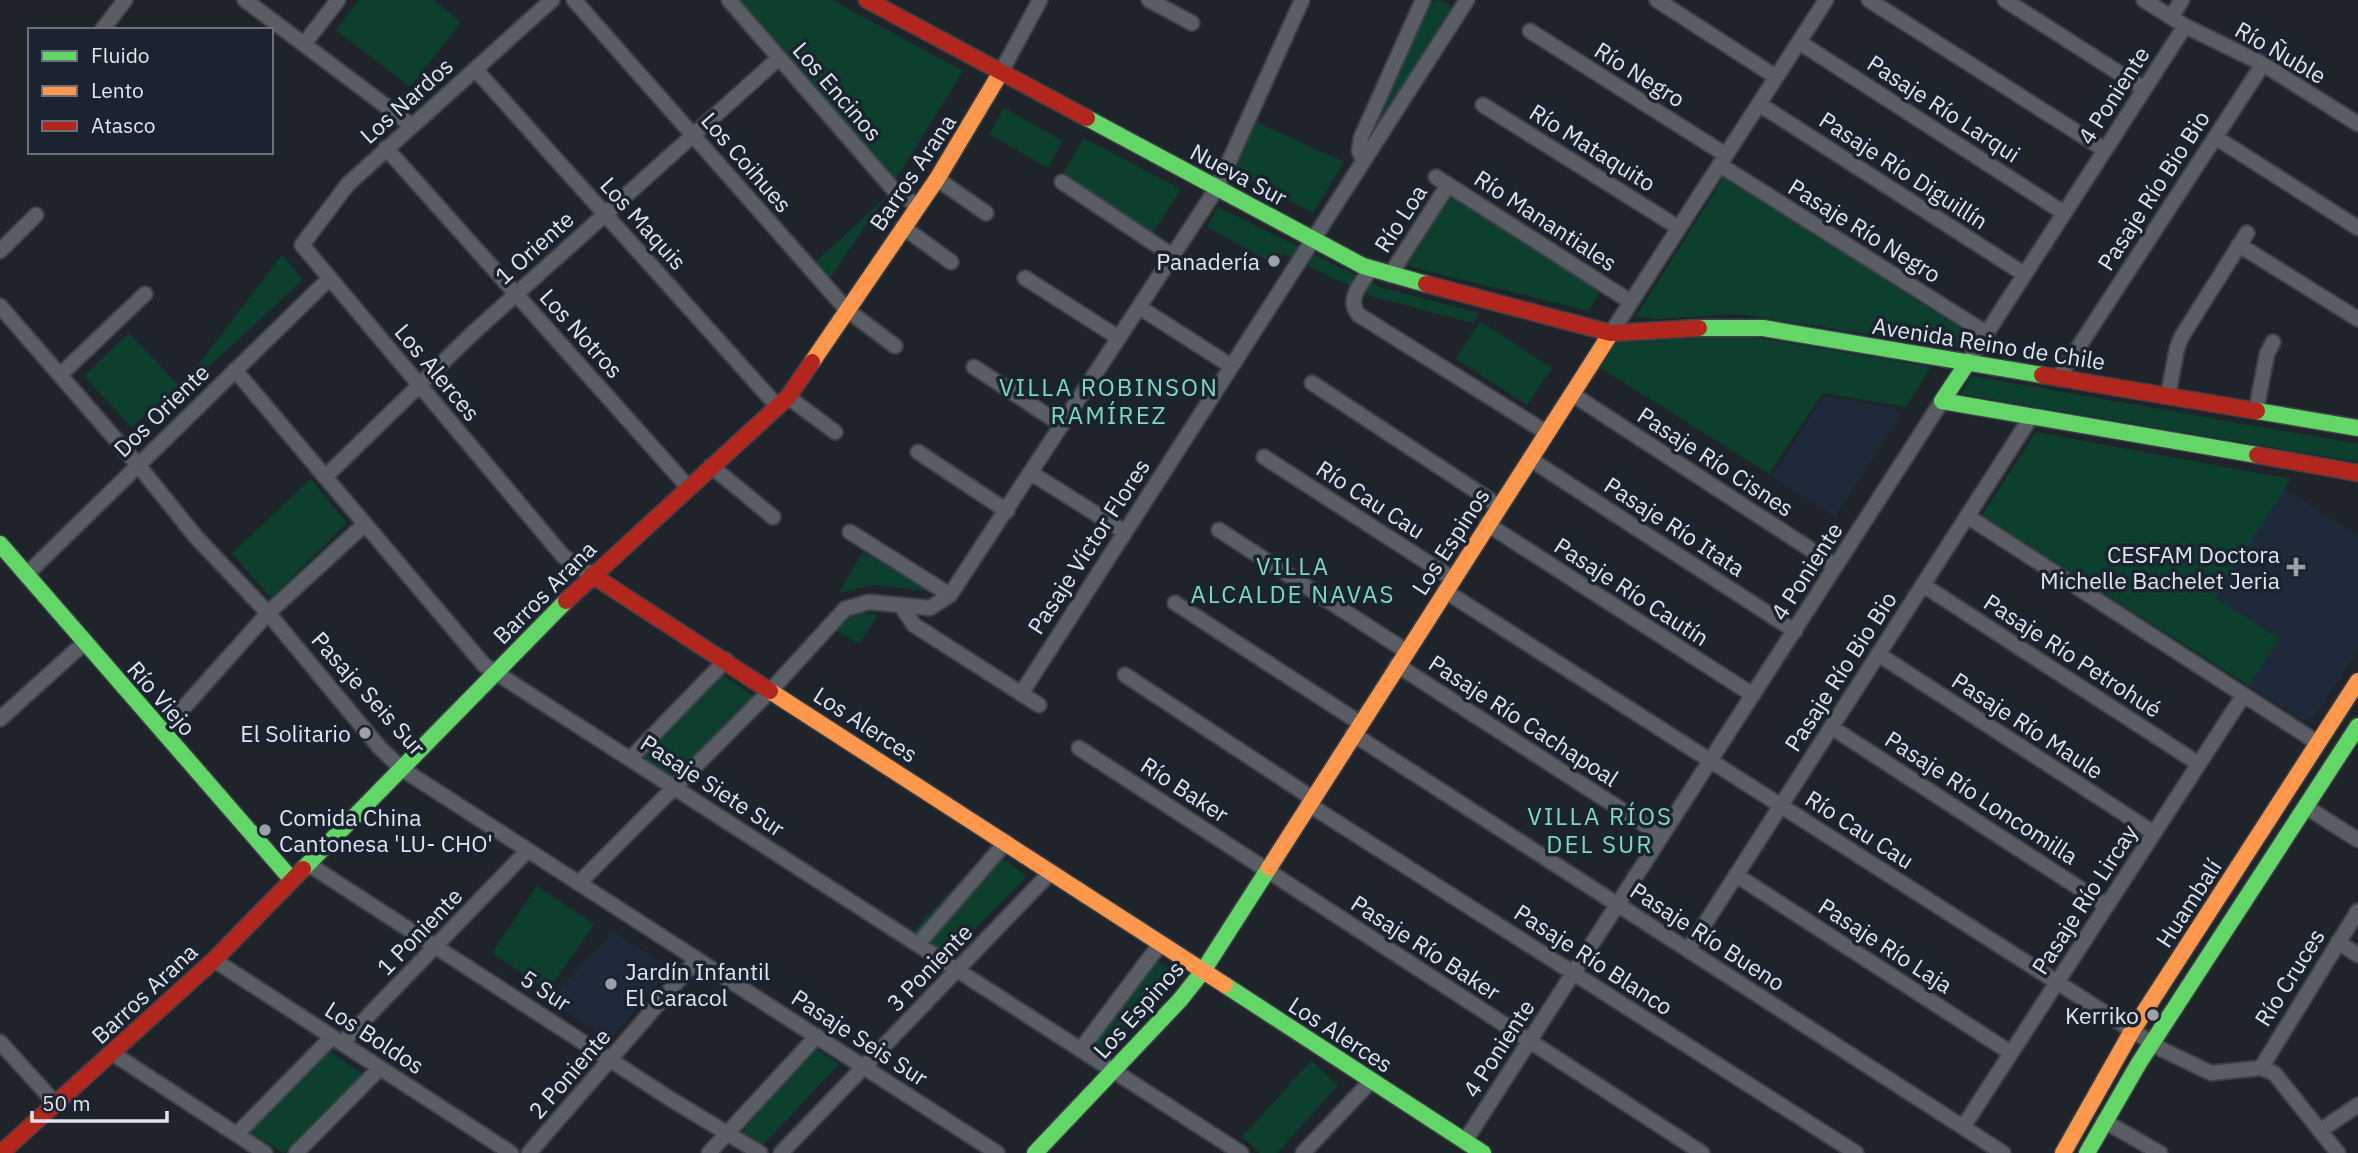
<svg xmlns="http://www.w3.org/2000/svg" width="2358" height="1153" font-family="'IBM Plex Sans',sans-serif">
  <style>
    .built { fill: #1e2a3a }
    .green { fill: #0c3f2d }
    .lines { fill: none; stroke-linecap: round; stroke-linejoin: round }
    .street-casing { stroke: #3d4046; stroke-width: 18 }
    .fast-casing { stroke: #3d4046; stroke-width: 19 }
    .slow-casing { stroke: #3d4046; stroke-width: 19 }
    .jam-casing { stroke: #3d4046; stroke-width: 19 }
    .street { stroke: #5a5e64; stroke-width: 14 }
    .fast { stroke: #63d668; stroke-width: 16 }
    .slow { stroke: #ff974d; stroke-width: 16 }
    .jam { stroke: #b3261e; stroke-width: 16 }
    .poi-dot { fill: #9ca1a9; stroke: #1a232f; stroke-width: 2.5 }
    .labels { text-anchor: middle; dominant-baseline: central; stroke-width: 7; stroke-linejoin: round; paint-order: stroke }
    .street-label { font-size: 23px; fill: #dfe5ee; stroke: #1a232f }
    .poi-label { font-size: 23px; fill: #dfe5ee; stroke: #1a232f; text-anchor: end }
    .neighbourhood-label { font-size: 24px; letter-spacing: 2px; fill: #7cd9bb; stroke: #1a232f }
  </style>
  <rect width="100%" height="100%" fill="#1f242a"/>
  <path class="built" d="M1824,396l73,12 3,8 -65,101 -63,-40z
    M2284,489l74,46v116l-45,67 -10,3 -54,-35 30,-48 -64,-40z
    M613,931l59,38 -63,71 -60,-41z"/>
  <path class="green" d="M359,0h74l28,22 -51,65 -74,-57z
    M738,0h94l131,71 -67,108z
    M1438,0l12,5 3,8 -82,128 -3,-1 62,-138z
    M1004,108l59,33 -15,27 -59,-34z
    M1254,121l90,41 -31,51 -81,-43z
    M1084,138l97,51 -28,44 -91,-58z
    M1724,177l244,156 -9,15 -221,-34 -83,5 -19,-3z
    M1451,195l151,94 -14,22 -181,-45z
    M885,198l-58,84 -15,-17z
    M1218,207l162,80 99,26 -6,10 -99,-26 -91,-43 -7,11 -69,-38z
    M282,255l21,25 -110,101 -4,-4z
    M1480,321l72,47 -25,37 -71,-46z
    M129,333l49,52 -46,43 -48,-52z
    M1702,334l44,2 185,31 -25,40 -83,-14 -54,81 -176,-111 18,-22z
    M1972,376l386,68v18l-397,-68z
    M2036,432l255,47 -76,119 64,40 -30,48 -267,-171z
    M311,479l36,44 -76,75 -39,-45z
    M863,552l67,39 -58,-6 -33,8z
    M861,612l17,3 -19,29 -23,-14 8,-11z
    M721,674l35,24 -79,82 -36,-23z
    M990,850l37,26 -78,79 -36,-24z
    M537,886l57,38 -46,67 -56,-38z
    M1145,953l30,20 -72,78 -23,-15z
    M814,1048l25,16 -77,82 -20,-14z
    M329,1051l34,23 -79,79 -37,-23z
    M1311,1061l27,24 -61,68h-17l-18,-16z"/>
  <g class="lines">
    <defs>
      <path id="street" d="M245,0l166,125
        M552,0l-204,184 -46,61 261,311 29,19
        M574,0l273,310 48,36
        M729,0l165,190 24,16
        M1149,0l43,23
        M1657,0l119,77
        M1869,0l236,150
        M2005,0l139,89
        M2144,0l41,26 78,38 95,60
        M2171,17l11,-17
        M102,30l23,-30
        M1530,31l196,124
        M1799,42l265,171
        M304,44l34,-44
        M475,69l303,338
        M1001,72l39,-72
        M1759,104l265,170
        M1483,105l196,123
        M2215,137l143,91
        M386,148l302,339
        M1363,159l-4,-8 2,-13 62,-138
        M1720,165l266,168
        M1436,177l195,125
        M937,179l49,34
        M1062,182l111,74
        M903,227l48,35
        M2239,245l119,74
        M0,251l36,-36
        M1371,269c-9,13 -26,31 -12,46l188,118
        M1390,275l58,-90
        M1025,278l94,60
        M0,306l138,159 58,72 72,76 112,135 22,21 595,384
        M1139,307l92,59
        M1611,333l215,-333
        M1968,362l217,-336
        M974,367l88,58
        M235,370l249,295 757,488
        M60,375l85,-81
        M2059,377l204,-313
        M1312,383l187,123
        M1572,394l264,172
        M2168,396l9,-48 5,-12 65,-103
        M788,397l47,35
        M2256,411l11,-57 6,-12
        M918,452l89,59
        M1264,457l189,122
        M1530,459l265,172
        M711,466l62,51
        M1031,473l94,59
        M325,477l149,-145 305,-274
        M1967,516l351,227
        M1487,524l266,171
        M1219,530l187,121
        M850,532l100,63
        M26,575l304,-297
        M1923,585l276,179
        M1445,591l718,459 48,23 50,-5 13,5 64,80
        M1175,603l185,120
        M901,606l13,19 125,80
        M1878,654l276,179
        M1397,665l265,171
        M1125,675l187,123
        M1021,694l446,-694
        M0,719l84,-76
        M1831,727l276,179
        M162,732l106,-119 97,-89
        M1353,734l650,419
        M1079,748l623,405
        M630,759l96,-99
        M1308,804l548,349
        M2306,807l52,33
        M308,864l364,236 88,53
        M1736,875l275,178
        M579,883l192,-193 74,-81 24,-7 61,6 20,-13 267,-407 85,-188
        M2338,942l20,13
        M918,944l88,-102
        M1688,950l343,-533
        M214,960l297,193
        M0,1042l56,62
        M342,1043l186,-193
        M1081,1049l80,-106
        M112,1053l153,100
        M2261,1068l97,-157
        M2104,1121l56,32
        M1963,1127l280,-431
        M2321,1130l37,-25
        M237,1134l95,-97
        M1465,1141l477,-740
        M296,1153l84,-85
        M529,1153l168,-194
        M709,1153l108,-117
        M781,1153l270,-281
        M1303,1153l68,-72"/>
      <path id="fast" d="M1087,118l276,148 63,18
        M1699,328h64l279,47
        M1968,362l-26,39 315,54
        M2257,411l101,17
        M0,544l292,336
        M303,869l263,-268
        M1225,985l258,168
        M1035,1153l145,-153 23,-29 66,-103
        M2087,1153l52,-90 219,-337"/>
      <path id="slow" d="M812,362l125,-183 64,-107
        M770,691l455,294
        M1269,868l342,-535
        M2063,1153l69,-122 226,-350"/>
      <path id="jam" d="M867,0l220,118
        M1426,284l185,49 88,-5
        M2042,375l215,36
        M2257,455l101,18
        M592,575l178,116
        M566,601l222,-204 24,-35
        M1,1153l213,-193 89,-91"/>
    </defs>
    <use href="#street" class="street-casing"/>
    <use href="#fast" class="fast-casing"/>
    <use href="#slow" class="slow-casing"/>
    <use href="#jam" class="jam-casing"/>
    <use href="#street" class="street"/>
    <use href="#fast" class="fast"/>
    <use href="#slow" class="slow"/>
    <use href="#jam" class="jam"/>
  </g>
  <g class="poi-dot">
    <circle cx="1274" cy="261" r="7"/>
    <path d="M2292.5 556.5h7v7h7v7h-7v7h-7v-7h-7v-7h7z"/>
    <circle cx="365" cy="733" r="7"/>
    <circle cx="265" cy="830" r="7"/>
    <circle cx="611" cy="984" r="7"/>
    <circle cx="2153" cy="1015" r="7"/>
  </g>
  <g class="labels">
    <g class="street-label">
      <text transform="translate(2281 52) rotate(30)">Río Ñuble</text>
      <text transform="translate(1640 74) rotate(32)">Río Negro</text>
      <text transform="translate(838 91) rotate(49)">Los Encinos</text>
      <text transform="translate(2113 95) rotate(-57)">4 Poniente</text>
      <text transform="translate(406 100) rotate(-42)">Los Nardos</text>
      <text transform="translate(1944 108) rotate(33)">Pasaje Río Larqui</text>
      <text transform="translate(1593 147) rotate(32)">Río Mataquito</text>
      <text transform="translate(747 162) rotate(49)">Los Coihues</text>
      <text transform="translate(1904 170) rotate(33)">Pasaje Río Diguillín</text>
      <text transform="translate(912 172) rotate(-56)">Barros Arana</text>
      <text transform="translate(1239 174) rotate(28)">Nueva Sur</text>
      <text transform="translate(2153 190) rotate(-57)">Pasaje Río Bio Bio</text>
      <text transform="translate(1400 218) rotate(-57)">Río Loa</text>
      <text transform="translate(1546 220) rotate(33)">Río Manantiales</text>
      <text transform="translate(644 223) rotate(48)">Los Maquis</text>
      <text transform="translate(1865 230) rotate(32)">Pasaje Río Negro</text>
      <text transform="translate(534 247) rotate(-42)">1 Oriente</text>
      <text transform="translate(582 333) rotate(48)">Los Notros</text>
      <text transform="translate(1989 343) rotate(9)">Avenida Reino de Chile</text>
      <text transform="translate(438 372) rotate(50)">Los Alerces</text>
      <text transform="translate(161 410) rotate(-44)">Dos Oriente</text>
      <text transform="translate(1716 461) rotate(33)">Pasaje Río Cisnes</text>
      <text transform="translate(1371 499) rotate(33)">Río Cau Cau</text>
      <text transform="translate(1675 526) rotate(33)">Pasaje Río Itata</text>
      <text transform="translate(1450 541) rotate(-57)">Los Espinos</text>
      <text transform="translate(1088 546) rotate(-57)">Pasaje Víctor Flores</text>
      <text transform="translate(1806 571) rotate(-57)">4 Poniente</text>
      <text transform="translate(1632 591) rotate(33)">Pasaje Río Cautín</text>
      <text transform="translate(544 592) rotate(-45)">Barros Arana</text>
      <text transform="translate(2073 655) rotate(33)">Pasaje Río Petrohué</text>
      <text transform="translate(1840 671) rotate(-57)">Pasaje Río Bio Bio</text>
      <text transform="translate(369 693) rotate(48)">Pasaje Seis Sur</text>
      <text transform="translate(162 698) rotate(49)">Río Viejo</text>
      <text transform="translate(1524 720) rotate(33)">Pasaje Río Cachapoal</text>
      <text transform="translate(866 724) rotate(33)">Los Alerces</text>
      <text transform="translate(2028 725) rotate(33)">Pasaje Río Maule</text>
      <text transform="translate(713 785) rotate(33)">Pasaje Siete Sur</text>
      <text transform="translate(1185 789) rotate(33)">Río Baker</text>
      <text transform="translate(1982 797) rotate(33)">Pasaje Río Loncomilla</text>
      <text transform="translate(1860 829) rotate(33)">Río Cau Cau</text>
      <text transform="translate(2084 899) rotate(-57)">Pasaje Río Lircay</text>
      <text transform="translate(2188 903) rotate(-57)">Huambalí</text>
      <text transform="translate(419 931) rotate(-46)">1 Poniente</text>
      <text transform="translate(1708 936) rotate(33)">Pasaje Río Bueno</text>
      <text transform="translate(1886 945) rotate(33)">Pasaje Río Laja</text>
      <text transform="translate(1426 947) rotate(33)">Pasaje Río Baker</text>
      <text transform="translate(1594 959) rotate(33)">Pasaje Río Blanco</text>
      <text transform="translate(929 967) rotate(-46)">3 Poniente</text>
      <text transform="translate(2289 977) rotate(-58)">Río Cruces</text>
      <text transform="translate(546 990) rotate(33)">5 Sur</text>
      <text transform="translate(144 993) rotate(-43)">Barros Arana</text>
      <text transform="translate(1138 1009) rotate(-48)">Los Espinos</text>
      <text transform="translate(1341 1034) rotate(33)">Los Alerces</text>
      <text transform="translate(375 1037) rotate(33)">Los Boldos</text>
      <text transform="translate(860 1037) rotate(33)">Pasaje Seis Sur</text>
      <text transform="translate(1498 1048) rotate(-57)">4 Poniente</text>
      <text transform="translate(569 1073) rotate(-49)">2 Poniente</text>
    </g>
    <g class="poi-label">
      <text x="1260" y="261">Panadería</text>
      <text x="2280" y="554">CESFAM Doctora<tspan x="2280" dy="26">Michelle Bachelet Jeria</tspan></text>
      <text x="351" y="733">El Solitario</text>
      <text x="279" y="817" text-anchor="start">Comida China<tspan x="279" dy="26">Cantonesa 'LU- CHO'</tspan></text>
      <text x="625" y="971" text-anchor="start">Jardín Infantil<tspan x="625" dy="26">El Caracol</tspan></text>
      <text x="2139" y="1015">Kerriko</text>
    </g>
    <g class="neighbourhood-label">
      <text x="1109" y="387">VILLA ROBINSON<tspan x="1109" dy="28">RAMÍREZ</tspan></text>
      <text x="1293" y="566">VILLA<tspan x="1293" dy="28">ALCALDE NAVAS</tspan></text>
      <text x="1600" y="816">VILLA RÍOS<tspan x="1600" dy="28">DEL SUR</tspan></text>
    </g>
  </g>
  <rect x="28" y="28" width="245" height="126" fill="#1a232f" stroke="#69717b" stroke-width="2"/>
  <rect x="42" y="51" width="35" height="10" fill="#63d668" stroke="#69717b" stroke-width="2"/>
  <text x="91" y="63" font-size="21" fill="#dfe5ee">Fluido</text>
  <rect x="42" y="86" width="35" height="10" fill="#ff974d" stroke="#69717b" stroke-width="2"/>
  <text x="91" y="98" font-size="21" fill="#dfe5ee">Lento</text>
  <rect x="42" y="121" width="35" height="10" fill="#b3261e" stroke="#69717b" stroke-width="2"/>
  <text x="91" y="133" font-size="21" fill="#dfe5ee">Atasco</text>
  <path d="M32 1111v10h135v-10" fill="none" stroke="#dfe5ee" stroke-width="3.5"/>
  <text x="42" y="1111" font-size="21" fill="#dfe5ee" stroke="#1a232f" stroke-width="5" paint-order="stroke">50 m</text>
</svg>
